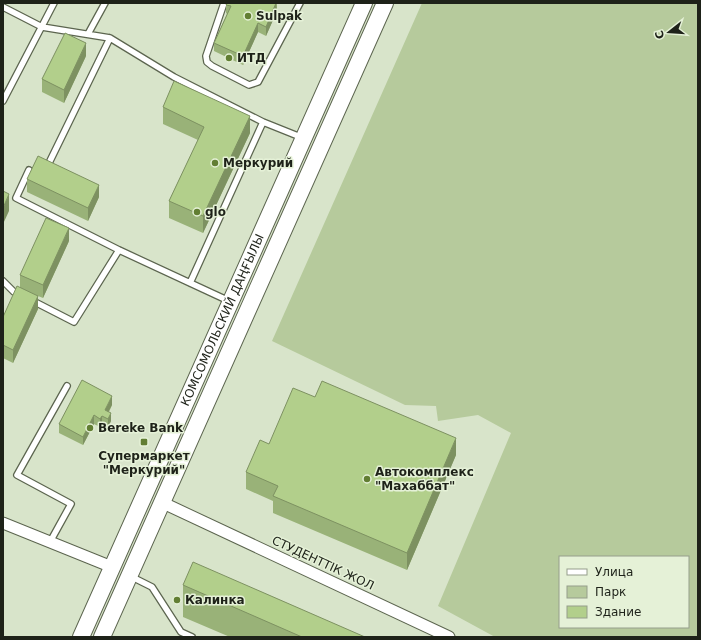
<svg xmlns="http://www.w3.org/2000/svg" width="701" height="640" font-family="'DejaVu Sans',sans-serif">
  <style>
    .green { fill: #b6ca9c; fill-rule: evenodd }
    .lines { fill: none; stroke-linecap: round; stroke-linejoin: round }
    .lane-casing { stroke: #5c654f; stroke-width: 8 }
    .street-casing { stroke: #5c654f; stroke-width: 13 }
    .secondary-casing { stroke: #5c654f; stroke-width: 18 }
    .lane { stroke: #fff; stroke-width: 5.5 }
    .street { stroke: #fff; stroke-width: 11 }
    .secondary { stroke: #fff; stroke-width: 16 }
    .wall { fill: #99b278 }
    .shaded-wall { fill: #7d9161 }
    .building { fill: #b2cf8b; stroke: #7d9161 }
    .poi-dot { fill: #627e33; stroke: #e5f1d7; stroke-width: 1.5 }
    .labels { text-anchor: middle; dominant-baseline: central; stroke-width: 3; stroke-linejoin: round; paint-order: stroke }
    .poi-label { font-size: 12px; font-weight: bold; fill: #1e2219; stroke: #e5f1d7; text-anchor: start }
    .street-label { font-size: 12px; fill: #1e2219; stroke: #e5f1d7 }
  </style>
  <rect width="100%" height="100%" fill="#d8e4ca"/>
  <path class="green" d="M422,3h276v634h-203l-57,-31 73,-173 -33,-18 -40,6 -2,-15 -31,-1 -133,-64zM560,557h128v70h-128z"/>
  <g class="lines">
    <defs>
      <path id="lane" d="M224,3l-18,53 1,6 5,4 37,19 9,-3 42,-79
        M3,7l39,20 68,11 64,39 89,45 40,16
        M88,34l17,-31
        M3,101l51,-98
        M49,163l61,-125
        M29,170l-13,28 103,52 110,51
        M3,281l11,11 8,3
        M190,283l73,-161
        M33,301l41,21 45,-72
        M50,542l21,-38 -54,-29 50,-89
        M130,576l22,11 29,45 11,5"/>
      <path id="street" d="M161,502l288,135
        M3,523l109,44"/>
      <g id="secondary">
        <path id="s1" d="M81,637l283,-634"/>
        <path d="M102,637l283,-634"/>
      </g>
    </defs>
    <use href="#lane" class="lane-casing"/>
    <use href="#street" class="street-casing"/>
    <use href="#secondary" class="secondary-casing"/>
    <use href="#lane" class="lane"/>
    <use href="#street" class="street"/>
    <use href="#secondary" class="secondary"/>
  </g>
  <path class="wall" d="M277,3v8l-11,25 -8,-4 -15,33 -29,-14v-8l13,-29 -1,-1v-8z
    M86,56l-22,47 -22,-11v-13z
    M163,107l87,26 -47,100 -34,-15v-17l29,-61 -35,-16z
    M27,179l72,18 -11,24 -61,-29z
    M69,241l-26,57 -5,-2v13l-25,54 -10,-5v-41l17,-30v-12z
    M112,405l-3,7 2,9 -3,6 -6,-3 -2,3 -6,-3 -11,21 -24,-12v-9z
    M269,444l187,11 -49,115 -134,-57v-12l-27,-12v-17z
    M183,585l182,52h-135l-47,-20z"/>
  <path class="shaded-wall" d="M276,3l1,8 -11,25v-9z
    M258,23v9l-15,33v-9z
    M86,43v13l-22,47v-13z
    M250,116v17l-47,100v-17z
    M99,185v12l-11,24v-13z
    M9,194v17l-6,13v-16z
    M69,228v13l-26,57v-13z
    M38,296v13l-25,54v-13z
    M112,396v9l-7,13v-8z
    M111,413v8l-3,6v-8z
    M94,415v9l-11,21v-8z
    M102,416v8l-2,3v-8z
    M456,438v17l-49,115v-17z"/>
  <path class="building" d="M227,3h49l-10,24 -8,-4 -15,33 -29,-13 17,-37 -5,-1z
    M65,33l21,10 -22,47 -22,-11z
    M174,81l76,35 -47,100 -34,-15 35,-74 -41,-20z
    M38,156l61,29 -11,23 -61,-29z
    M3,191l6,3 -6,14z
    M46,218l23,10 -26,57 -23,-10z
    M17,286l21,10 -25,54 -10,-5v-28z
    M82,380l30,16 -7,14 6,3 -3,6 -6,-3 -2,3 -6,-4 -11,22 -24,-13z
    M322,381l134,57 -49,115 -134,-57 5,-10 -32,-14 14,-32 9,4 24,-56 22,9z
    M193,562l172,75h-63l-119,-52z"/>
  <g class="poi-dot">
    <circle cx="248" cy="16" r="4"/>
    <circle cx="229" cy="58" r="4"/>
    <circle cx="215" cy="163" r="4"/>
    <circle cx="197" cy="212" r="4"/>
    <circle cx="90" cy="428" r="4"/>
    <rect x="140" y="438" width="8" height="8" rx="2"/>
    <circle cx="367" cy="479" r="4"/>
    <circle cx="177" cy="600" r="4"/>
  </g>
  <g class="labels">
    <g class="poi-label">
      <text x="256" y="16">Sulpak</text>
      <text x="237" y="58">ИТД</text>
      <text x="223" y="163">Меркурий</text>
      <text x="205" y="212">glo</text>
      <text x="98" y="428">Bereke Bank</text>
      <text x="144" y="456" text-anchor="middle">Супермаркет<tspan x="144" dy="14">"Меркурий"</tspan></text>
      <text x="375" y="472">Автокомплекс<tspan x="375" dy="14">"Махаббат"</tspan></text>
      <text x="185" y="600">Калинка</text>
    </g>
    <g class="street-label">
      <text stroke="none"><textPath href="#s1" startOffset="347">КОМСОМОЛЬСКИЙ ДАҢҒЫЛЫ</textPath></text>
      <text transform="translate(323 563) rotate(25)">СТУДЕНТТІК ЖОЛ</text>
    </g>
  </g>
  <rect width="701" height="640" fill="none" stroke="#1e2219" stroke-width="8"/>
  <rect x="559" y="556" width="130" height="72" fill="#e5f1d7" stroke="#959e8b"/>
  <rect x="567" y="569" width="20" height="6" fill="#ffffff" stroke="#959e8b"/>
  <text x="595" y="576" font-size="12" fill="#1e2219">Улица</text>
  <rect x="567" y="586" width="20" height="12" fill="#b6ca9c" stroke="#959e8b"/>
  <text x="595" y="596" font-size="12" fill="#1e2219">Парк</text>
  <rect x="567" y="606" width="20" height="12" fill="#b2cf8b" stroke="#959e8b"/>
  <text x="595" y="616" font-size="12" fill="#1e2219">Здание</text>
  <g transform="translate(669 32) rotate(253)" stroke="#e5f1d7" stroke-width="3" paint-order="stroke">
  <path d="M0-3L7 15L0 10L-7 15Z" fill="#1e2219"/>
  <text y="-6" font-size="11" font-weight="bold" text-anchor="middle" fill="#1e2219">С</text>
  </g>
</svg>
